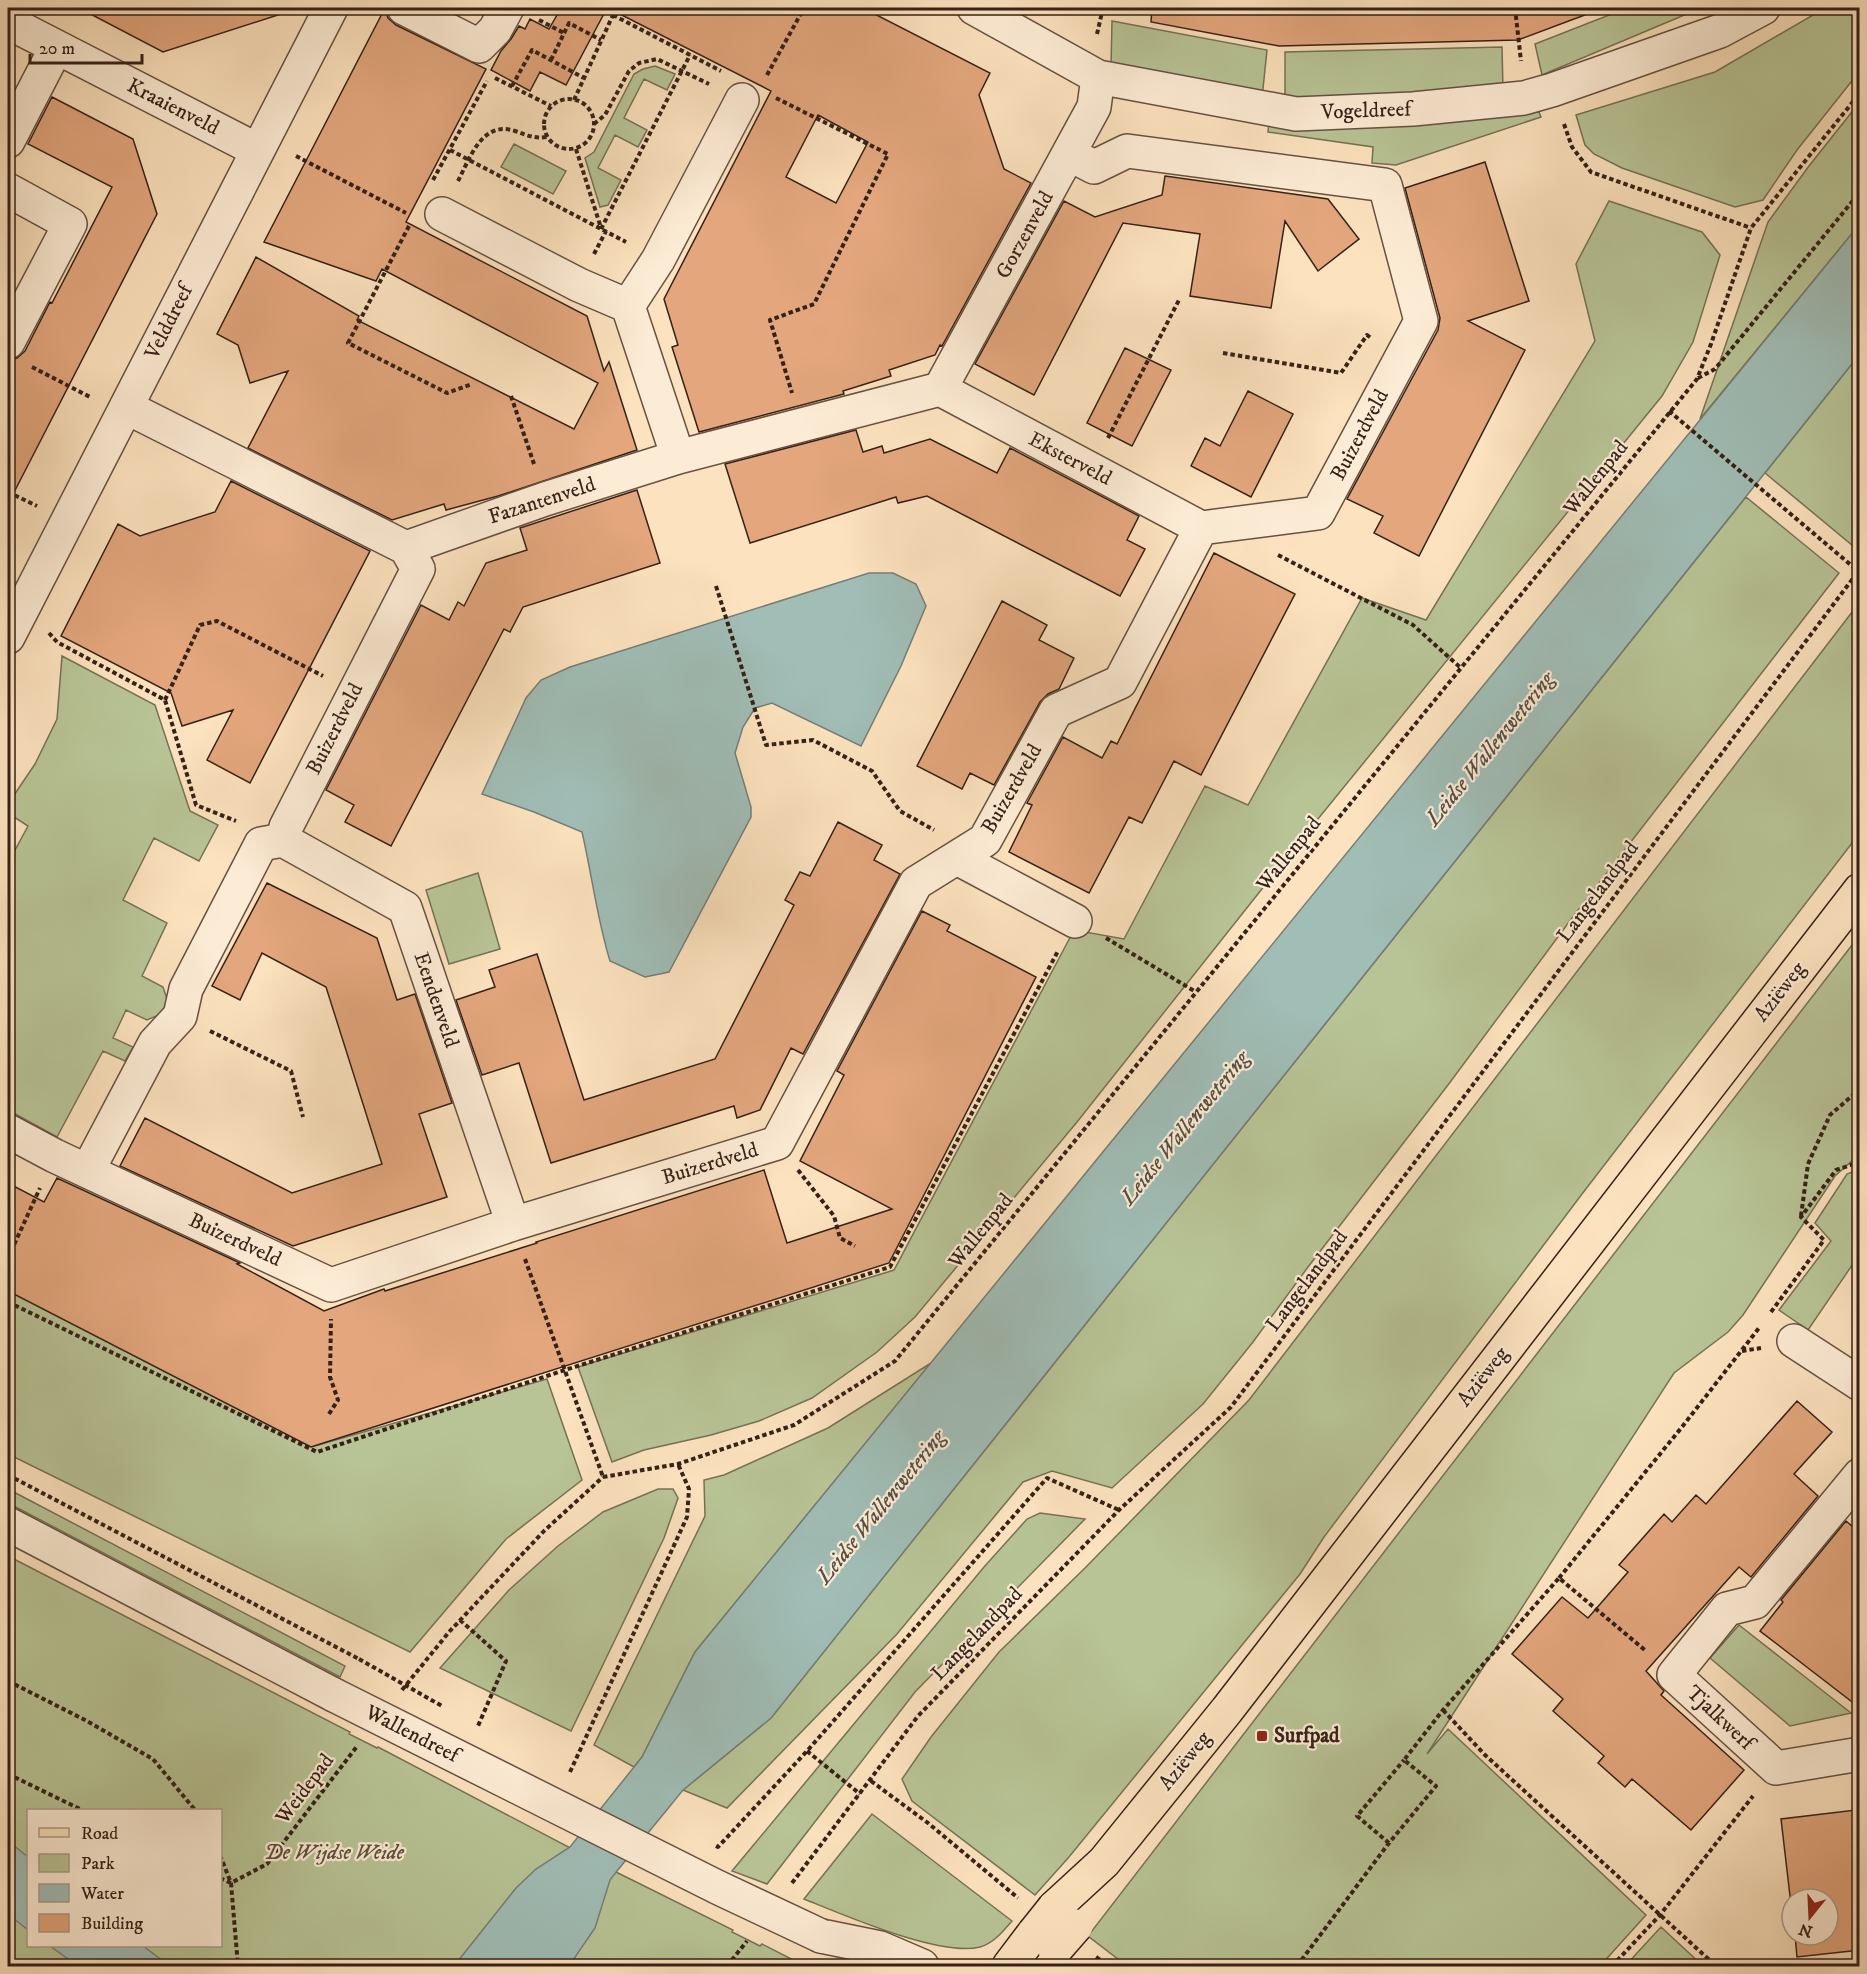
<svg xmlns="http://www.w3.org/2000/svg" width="1867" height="1974" font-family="'IM FELL DW Pica',serif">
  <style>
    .green { fill: #b8c496; stroke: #767257; stroke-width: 1.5; fill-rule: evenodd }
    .water { fill: #a0bdb6; stroke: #757f77; stroke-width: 1.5 }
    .building { fill: #e3a67d; stroke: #352118; stroke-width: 1.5; fill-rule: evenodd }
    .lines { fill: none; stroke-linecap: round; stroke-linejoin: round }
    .minor-casing { stroke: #675142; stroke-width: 36 }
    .major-casing { stroke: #352118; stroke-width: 36 }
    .path { stroke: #352118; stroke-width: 4; stroke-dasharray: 4.5 3; stroke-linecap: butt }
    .minor { stroke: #fdecd5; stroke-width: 33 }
    .major { stroke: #fce2be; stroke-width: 33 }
    .minor-bridge-casing { stroke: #675142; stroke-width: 36; stroke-linecap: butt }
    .major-bridge-casing { stroke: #352118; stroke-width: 36; stroke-linecap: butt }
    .path-bridge { stroke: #352118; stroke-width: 4; stroke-dasharray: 4.5 3; stroke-linecap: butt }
    .minor-bridge { stroke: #fdecd5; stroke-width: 33 }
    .major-bridge { stroke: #fce2be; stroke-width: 33 }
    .poi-dot { fill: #8f2418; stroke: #fdecd5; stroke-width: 2 }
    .labels { text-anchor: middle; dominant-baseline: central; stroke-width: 4.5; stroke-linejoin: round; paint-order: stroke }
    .street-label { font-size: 21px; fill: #352118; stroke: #fdecd5 }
    .poi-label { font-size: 21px; font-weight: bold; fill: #352118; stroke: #fdecd5; text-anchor: start }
    .park-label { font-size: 21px; font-style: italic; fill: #5c523e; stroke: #fdecd5 }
    .water-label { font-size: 22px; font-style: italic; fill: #555047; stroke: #fdecd5 }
  </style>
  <rect width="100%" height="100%" fill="#fce2be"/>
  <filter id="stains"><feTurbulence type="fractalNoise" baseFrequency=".00333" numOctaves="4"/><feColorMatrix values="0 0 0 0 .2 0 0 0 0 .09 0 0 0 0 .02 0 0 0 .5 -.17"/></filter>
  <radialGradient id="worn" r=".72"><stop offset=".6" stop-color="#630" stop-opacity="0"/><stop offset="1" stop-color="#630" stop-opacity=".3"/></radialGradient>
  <path class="green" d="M1627,8h74l-159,67 -7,-31z
    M1825,8h34v64l-62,78 -34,50 -28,7 -113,-39 -28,-14 -9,-9 -9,-30 139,-43z
    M1112,21l155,29 -5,48 -151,-31z
    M1502,47l1,43 -218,9v-47z
    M655,66l20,8 -8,16 -23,-11 -20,39 23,12 -9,17 -23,-12 -17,33 23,12 -13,25 -8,2 -15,-49 9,-6 40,-78 9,-5z
    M1859,103v122l-159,194 68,-197 41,-56z
    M1539,112l2,5 -145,48 -24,-2 1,-16 -105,-15 1,-11 88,6z
    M514,144l52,27 -13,23 -52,-27z
    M1609,201l93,31 18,23 -27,87 -31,54 -362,445 -223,281 -162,195 -38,35 -65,46 -53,23 -48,14 -67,15 -32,12 -34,-95 316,-97 180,-340 50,9 81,-153 43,19 114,-207 64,22 169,-279 -19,-77z
    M1859,355v193l-1,2 -93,-77z
    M1746,497l93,76 -267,345 -124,167 -140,182 -55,75 -50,62 -91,84 -60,-17 -29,11 -126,152 -170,174 -44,-18 88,-72z
    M1859,603v231l-277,360 -258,343 -24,37 -231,283 -34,38 -123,-94 -10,-22 29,-42 68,-85 87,-85 163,-167z
    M62,656l93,49 35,106 28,14 -19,36 -45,-23 -31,62 44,23 -25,53 21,11 5,15 -7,12 -14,6 -21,-10 -13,28 20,9 -8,14 -22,-10 -46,86 -49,-27v-247l20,-37 -20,-13v-9l27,-40 22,-45z
    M478,873l22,76 -51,15 -23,-74z
    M1859,936v221l-6,3 -18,16 -92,139 -15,17 -54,41 -247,381 21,-25 198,186 -46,51h-473l-39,-30z
    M1859,1169v86l-51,75 -29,-20 52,-69 -16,-18 32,-49z
    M8,1290l307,156 232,-67 35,101 -76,59 -96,113 -402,-198z
    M931,1363l-236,289 -53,105 -8,10 -40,-22 111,-229 -1,-36 20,-5 104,-47z
    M8,1489l337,177 -5,11 -332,-174z
    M658,1489h15l5,9 -14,40 -93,193 -131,-63 69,-78 49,-44 45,-34z
    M1040,1513l45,6 -170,173 -148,192 -35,-13 252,-304 43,-48z
    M8,1556l342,176 -1,2 28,14 1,-1 238,125 117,58 -1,2 28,14 2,-2 43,22h-797zM28,1810h192v136h-192z
    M1739,1625l112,88 -61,13 -80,-68z
    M872,1814l140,107c-10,11 -18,22 -32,26 -40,10 -136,-32 -176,-48z
    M1661,1927l42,39h-78z"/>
  <path class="water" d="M1859,225v130l-1088,1363 -88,72 -66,81 -7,9 -15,48 -26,38h-115l62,-78 20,-19 34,-22 72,-90 53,-105z
    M869,573h24l23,11 10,22 -25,60 -40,80 -89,-43 -17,5 -12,19 -8,26 16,54v10l-82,155 -24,5 -35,-16c-13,-42 -18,-86 -28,-129l-48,-20 -52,-18 44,-96 15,-18 29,-13z
    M8,1841l20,16v73l-20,-16z
    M50,1946h93l24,18 -3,2h-86z"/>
  <path class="building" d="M79,8h201l1,6 -118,38z
    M385,8l3,10 8,7 90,44 -80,153 181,94 17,55 5,-9 28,88 -139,46 -52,14 -2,-6 -52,16 -144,-72 40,-77 -38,12 -12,-38 -21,-11 39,-77 103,59 -2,4 217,109 24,-46 -216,-114 -6,12 -112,-39z
    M561,8h46l-41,77 -26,-13 -10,19 -39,-21 10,-19 10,-12 8,-13 6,3 5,-10 19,10z
    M608,8h255l127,65 -11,22 25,74 27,14 -89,163 -2,-1 -5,10 -46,15 2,6 -48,15 1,3 -145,38 -27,-85 6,-2 -14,-46 107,-208zM818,115l50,27 -32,61 -50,-26z
    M1152,8h445l1,2 -80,30 -239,6 -128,-24z
    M52,97l81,42 24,75 -149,290v-143l9,-3 8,-7 25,-49 2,1 60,-116 -84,-43z
    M1485,162l44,139 -61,20 57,29 -106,206 -45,-23 9,-17 -36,-17 91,-169 2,-12 -35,-130z
    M1165,176l163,23 31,40 -41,32 -33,-50 -14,87 -81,-12 10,-62 -77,-11 -89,172 -59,-31 89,-163 31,16 67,-22z
    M1125,348l46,22 -39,76 -45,-23z
    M1248,391l45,23 -42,83 -60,-31 14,-28 15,8z
    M856,430l7,22 19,-6 2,7 46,-14 67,34 13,-25 129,68 -12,24 18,9 -25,47 -193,-100 -29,7 -2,-6 -146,46 -25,-79z
    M231,481l139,70 -120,232 -43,-23 26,-50 -51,16 -11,-33 -110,-57 57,-112 22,12 75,-24z
    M637,490l23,73 -137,44 -13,25 -6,-3 -113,217 -46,-24 9,-17 -28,-15 95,-185 28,15 9,-18 6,4 22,-43 41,-13 -7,-22z
    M1214,553l81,41 -94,181 -27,-14 -32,62 -13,-6 -40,76 -80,-41 23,-47 -5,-2 36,-66 39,21 9,-17 6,3z
    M1002,601l45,24 -8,15 35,18 -15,31 -11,5 -8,8 -46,83 -24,-12 -8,16 -45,-23z
    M838,822l44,23 -8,15 26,14 -97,180 -12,-6 -31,62 -23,8 -3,-12 -183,57 -32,-100 -37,12 -26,-75 39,-13 -6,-17 48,-16 47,146 131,-41 79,-154 -9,-5 15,-28 10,4z
    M267,883l110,55 20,62 18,-6 37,109 -33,11 28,83 -154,49 -173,-80 25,-48 147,75 90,-29 -56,-177 -64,-34 -22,47 -28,-14z
    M922,911l28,14 -3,6 89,46 -147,286 -578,184 -303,-156v-108l36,19 13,-24 183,85 -3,1 87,47 60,-22 1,2 152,-48 -1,-1 228,-72 23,73 105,-34 -92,-48 44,-86 -7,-4z
    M1797,1401l35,31 -38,42 24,22 -67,81 -12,-10 -93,104 18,20 -3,4 83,75 -53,60 -59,-51 -7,8 -27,-24 6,-7 -51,-45 10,-12 -51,-45 50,-57 26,21 40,-46 -9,-7 45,-51 8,8 24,-27 10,9z
    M1846,1521l14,12v175l-100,-77 23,-29 -2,-2z
    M1856,1810l4,32v108l-63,7 -2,-22h33v-36h-36v14l-11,-94z"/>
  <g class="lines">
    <defs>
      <path id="minor" d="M404,8l75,38 16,-16 12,-22
        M974,8l124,69 198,37 117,-5 111,-11 28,-8 168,-59 43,-23
        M8,22l249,128
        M8,141l48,-93
        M8,190l62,34 -62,118
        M442,214l137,71 49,21
        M940,389l154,-282 4,-30
        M940,389l261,139
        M678,457l-50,-151 30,-46 84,-160
        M406,548l139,-49 133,-42 262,-68
        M8,637l323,-629
        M283,840l122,68 108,316
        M957,858l118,63
        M8,1131l47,25 276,129 182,-61 264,-81 139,-260 69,-43 71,-129 64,-29 81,-154 117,-15 103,-192 -36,-136 -258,-34 -33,16 -25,-13
        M88,1170l67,-127 25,-27 6,-27 75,-145 22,-4 3,-13 132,-258 -12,-21 -280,-141
        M1794,1341l66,43
        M1860,1475l-105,127 -28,7 -53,66 102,93 84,-14
        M8,1524l326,171
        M821,1936l59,12 42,18"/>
      <path id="major" d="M1054,1908l50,-46 123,-152 633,-820
        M1009,1966l25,-33"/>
    </defs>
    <use href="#minor" class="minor-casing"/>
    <use href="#major" class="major-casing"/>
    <path class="path" d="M1515,8l6,53
      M613,15l108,56
      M539,20l25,13
      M1097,34l6,-26
      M551,60l18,-37 32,17
      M767,75l37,-67
      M495,78l56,28
      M512,86l20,-36 52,28
      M776,98l112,56 -74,150 -44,16 22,73
      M544 124a25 25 0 1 1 50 0a25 25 0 1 1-50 0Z
      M574,100l39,-85 1,-7
      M594,124l11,-9 24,-44 10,-8 18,-4 52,25
      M1564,124l8,23 19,25 160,56
      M576,149l25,79
      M450,150l176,92
      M296,156l110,57
      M433,180l54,-99
      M458,181c12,-23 24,-61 57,-50 12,4 19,8 32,6
      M409,226l-61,117 99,50 25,-9
      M601,229l89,-174
      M594,254l12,-23
      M1223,353l118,20 26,-38 4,3
      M32,367l60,31
      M1698,378l17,-9 145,-177
      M511,396l23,68
      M1669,411l189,160
      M1108,438l71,-138
      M8,492l29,14
      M1278,555l135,70 48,43
      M716,586l50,159 47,-5 59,31 28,40 34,19
      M49,633l8,9 108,58 31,105 40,16
      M165,700l35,-75 17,-4 106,55
      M1106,938l90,54
      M210,1031l81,40 12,46
      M798,1170l36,46 6,22 15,8
      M1801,1216l7,-52 22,-49 30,-26
      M8,1258l32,-70
      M525,1259l78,218
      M8,1302l309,150 248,-82 325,-103 168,-316
      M1771,1312l53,-72 -23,-23 35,-47 24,-8
      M1742,1351l19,-3
      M329,1414l9,-14 -8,-23 1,-58
      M8,1475l351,184
      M603,1477l75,-13 116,-39 101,-64 802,-982 14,-35 40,-116 109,-135
      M1559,1578l123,-151 77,-99
      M460,1620l46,41 -28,65
      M8,1681l77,39 68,39 42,51
      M402,1690l47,-58 95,-101 59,-54
      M1443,1710l41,44 232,212
      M807,1751l53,43
      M570,1772l117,-255 2,-28 -11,-25
      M8,1774l74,36
      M871,1781l57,42 90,75
      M1389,1843l-32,-27 47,-56
      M716,1846l2,1 89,-96 240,-273 72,32
      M220,1855l11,28 7,83
      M220,1878l11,5 36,-19 91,-119
      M792,1883l126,-167 201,-206 112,-103 629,-838
      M1096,1957l13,9
      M727,1966l20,-25
      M1297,1966l92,-123 47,-57 -32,-26 39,-50 116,-132 87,73
      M1612,1966l48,-51 93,-119"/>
    <use href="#minor" class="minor"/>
    <use href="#major" class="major"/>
    <defs>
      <path id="minor-bridge" d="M334,1695l383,192 104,49"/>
      <path id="major-bridge" d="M1034,1933l20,-25
        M1055,1950l21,-24"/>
    </defs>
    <use href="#minor-bridge" class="minor-bridge-casing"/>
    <use href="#major-bridge" class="major-bridge-casing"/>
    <path class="path-bridge" d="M359,1659l83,47"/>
    <use href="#minor-bridge" class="minor-bridge"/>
    <use href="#major-bridge" class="major-bridge"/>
  </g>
  <rect class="poi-dot" x="1256" y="1730" width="12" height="12" rx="3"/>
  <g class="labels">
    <g class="street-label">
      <text transform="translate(173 107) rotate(27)">Kraaienveld</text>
      <text transform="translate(1366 111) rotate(-2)">Vogeldreef</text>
      <text transform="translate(1025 235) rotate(-61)">Gorzenveld</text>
      <text transform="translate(169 322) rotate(-63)">Velddreef</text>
      <text transform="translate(1360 435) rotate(-62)">Buizerdveld</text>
      <text transform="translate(1070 459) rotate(28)">Eksterveld</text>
      <text transform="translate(1596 478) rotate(-51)">Wallenpad</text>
      <text transform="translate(542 501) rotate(-18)">Fazantenveld</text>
      <text transform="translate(335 729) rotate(-63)">Buizerdveld</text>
      <text transform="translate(1012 789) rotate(-60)">Buizerdveld</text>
      <text transform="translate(1289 854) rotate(-51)">Wallenpad</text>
      <text transform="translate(1598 892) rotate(-53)">Langelandpad</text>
      <text transform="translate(1780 992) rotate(-52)">Aziëweg</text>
      <text transform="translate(436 1000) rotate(71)">Eendenveld</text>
      <text transform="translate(710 1164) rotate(-17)">Buizerdveld</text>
      <text transform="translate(981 1231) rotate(-51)">Wallenpad</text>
      <text transform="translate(235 1240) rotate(25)">Buizerdveld</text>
      <text transform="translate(1307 1281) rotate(-53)">Langelandpad</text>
      <text transform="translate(1483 1377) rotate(-52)">Aziëweg</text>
      <text transform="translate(977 1634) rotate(-46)">Langelandpad</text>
      <text transform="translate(1720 1718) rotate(43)">Tjalkwerf</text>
      <text transform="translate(412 1734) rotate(27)">Wallendreef</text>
      <text transform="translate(1185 1761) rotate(-51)">Aziëweg</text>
      <text transform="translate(305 1789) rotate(-53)">Weidepad</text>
    </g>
    <g class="poi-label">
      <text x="1274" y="1736">Surfpad</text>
    </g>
    <g class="park-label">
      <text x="334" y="1853">De Wijdse Weide</text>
    </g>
    <g class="water-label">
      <text transform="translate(1490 749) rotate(-51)">Leidse Wallenwetering</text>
      <text transform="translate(1185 1128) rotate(-51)">Leidse Wallenwetering</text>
      <text transform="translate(881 1507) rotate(-51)">Leidse Wallenwetering</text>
    </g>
  </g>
  <rect width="1867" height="1974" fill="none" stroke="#fce2be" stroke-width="30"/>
  <rect x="9" y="9" width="1849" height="1956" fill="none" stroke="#352118" stroke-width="3"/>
  <rect x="15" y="15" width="1837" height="1944" fill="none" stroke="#352118" stroke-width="1.5"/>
  <rect x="27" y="1809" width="195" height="138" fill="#fdecd5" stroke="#ad9b89" stroke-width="1.5"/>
  <rect x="39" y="1828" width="30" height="9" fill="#fce2be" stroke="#ad9b89" stroke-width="1.5"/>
  <text x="81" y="1839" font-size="18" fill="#352118">Road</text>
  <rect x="39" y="1854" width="30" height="18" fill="#b8c496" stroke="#ad9b89" stroke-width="1.5"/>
  <text x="81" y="1869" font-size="18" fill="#352118">Park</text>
  <rect x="39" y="1884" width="30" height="18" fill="#a0bdb6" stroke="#ad9b89" stroke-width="1.5"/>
  <text x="81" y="1899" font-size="18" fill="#352118">Water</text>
  <rect x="39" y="1914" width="30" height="18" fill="#e3a67d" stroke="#ad9b89" stroke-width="1.5"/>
  <text x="81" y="1929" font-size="18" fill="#352118">Building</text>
  <g transform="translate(1810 1917) rotate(198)"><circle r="28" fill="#fdecd5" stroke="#ad9b89" stroke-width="1.5"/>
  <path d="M0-4.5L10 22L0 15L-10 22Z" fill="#8f2418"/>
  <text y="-9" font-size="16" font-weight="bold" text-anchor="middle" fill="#352118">N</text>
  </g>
  <path d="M30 54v9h112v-9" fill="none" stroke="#352118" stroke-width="3"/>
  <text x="39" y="54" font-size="18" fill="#352118" stroke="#fdecd5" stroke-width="4.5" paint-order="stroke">20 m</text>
  <rect width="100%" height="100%" filter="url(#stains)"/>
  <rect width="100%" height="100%" fill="url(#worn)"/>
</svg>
